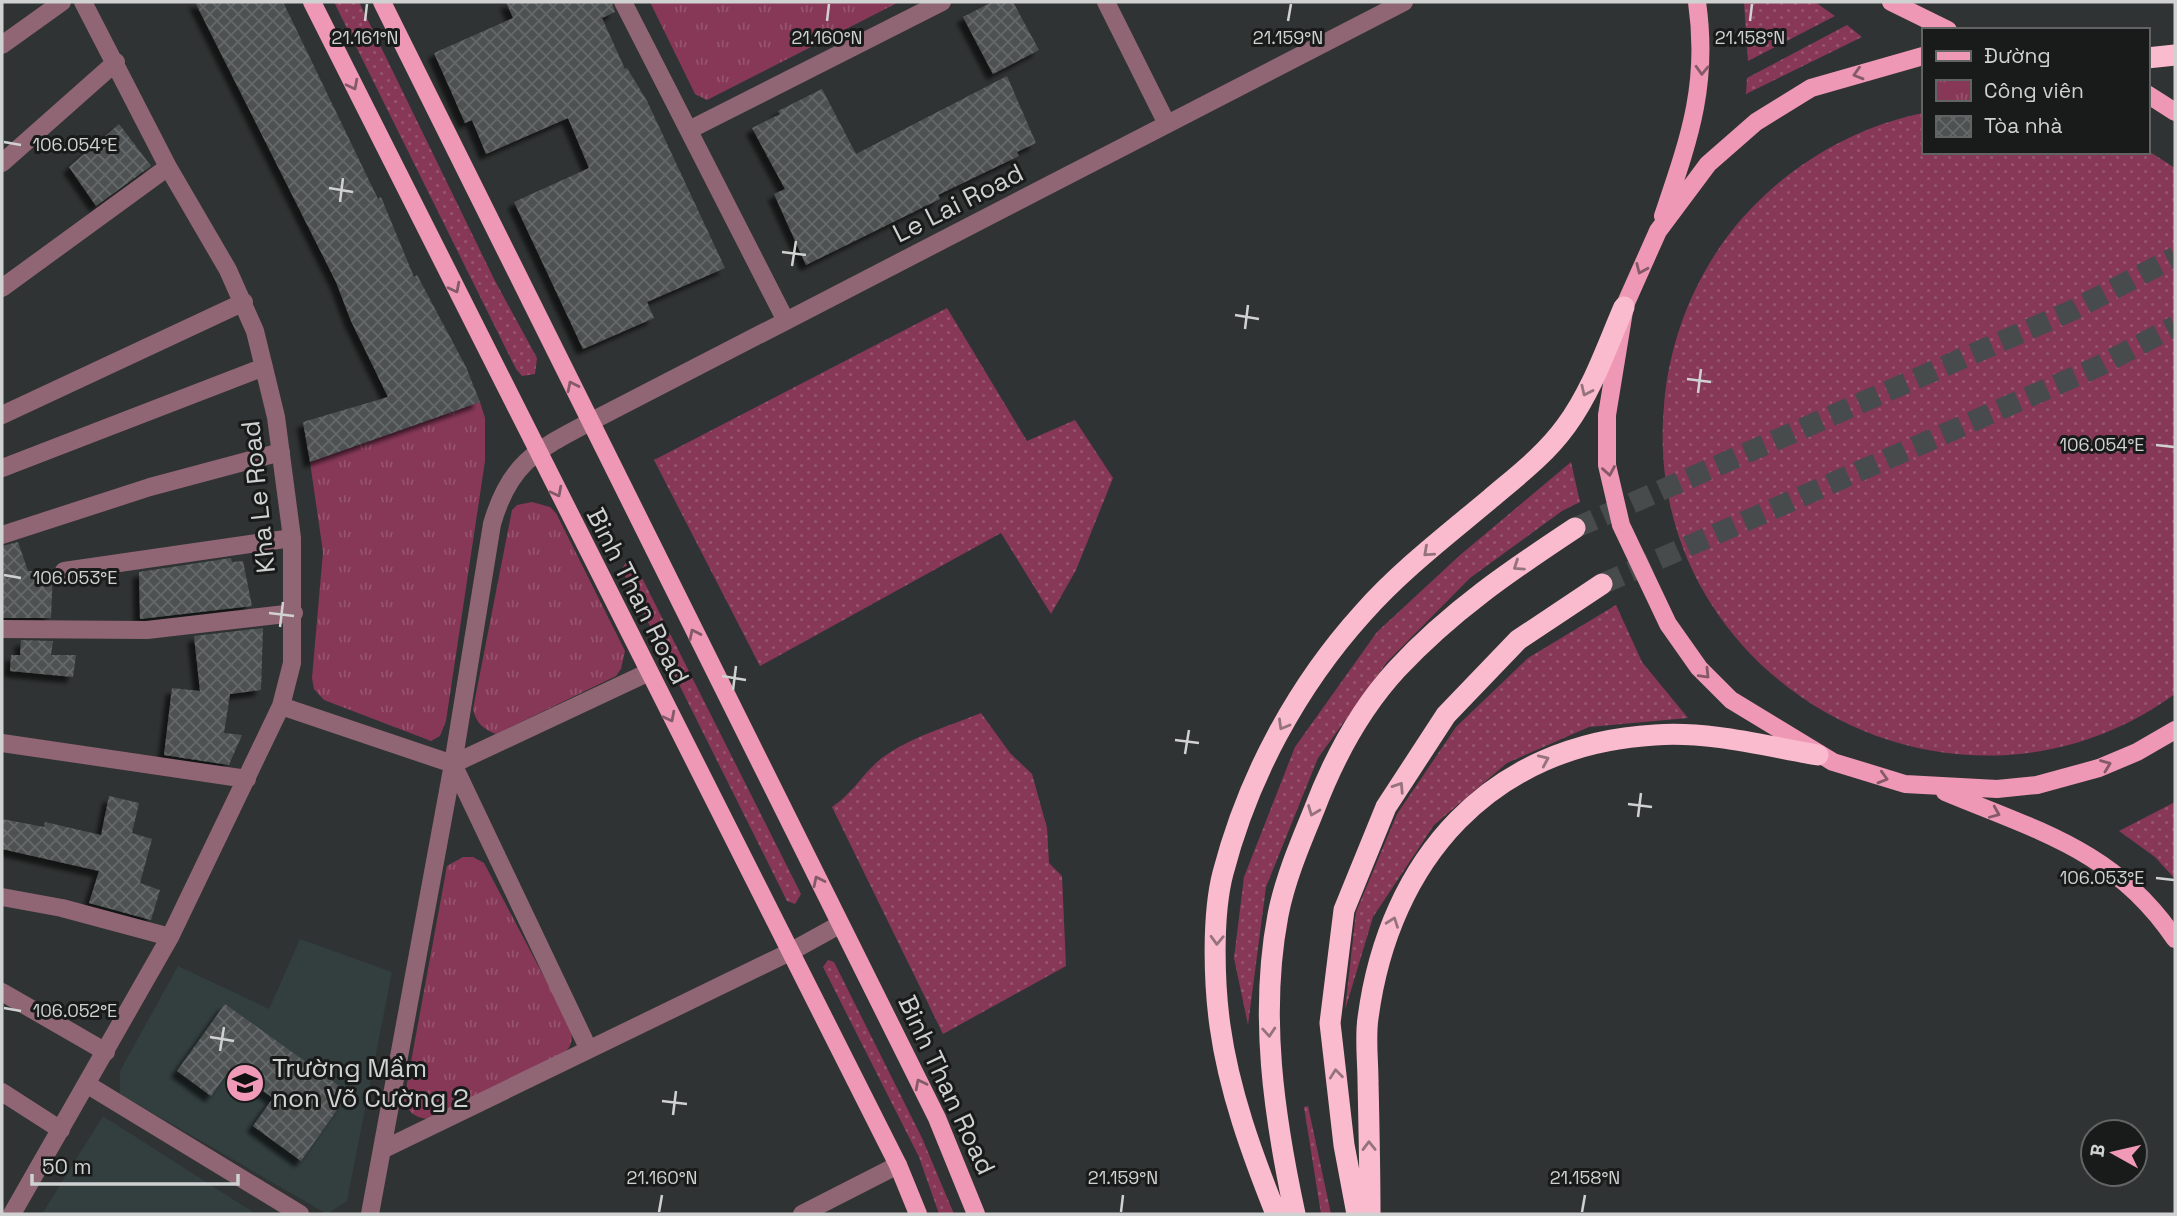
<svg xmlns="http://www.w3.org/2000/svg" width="2177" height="1216" font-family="'Space Grotesk',sans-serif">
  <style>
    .built { fill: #333e3e }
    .grass { fill: url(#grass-dots) }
    .park { fill: url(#park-tufts) }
    .building { fill: url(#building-cross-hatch); filter: url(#shadow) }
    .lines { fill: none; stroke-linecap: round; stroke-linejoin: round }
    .highway-tunnel { stroke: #484b4b; stroke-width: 21; stroke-dasharray: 21 10; stroke-linecap: butt }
    .minor { stroke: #916674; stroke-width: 18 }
    .major { stroke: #ef98b5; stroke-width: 18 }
    .highway { stroke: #fbbbcf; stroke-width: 21 }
    .oneway { stroke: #845968 }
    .oneway2 { stroke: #95737e }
    .ticks { fill: none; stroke: #d0d2d2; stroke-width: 2.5 }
    .labels { text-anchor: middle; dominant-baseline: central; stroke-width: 6; stroke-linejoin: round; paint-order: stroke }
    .street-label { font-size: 26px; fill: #d0d2d2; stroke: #191a1a }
    .poi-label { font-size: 26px; fill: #d0d2d2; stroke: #191a1a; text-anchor: start }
    .ticks-label { font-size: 18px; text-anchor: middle; fill: #d0d2d2; stroke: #191a1a; stroke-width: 6; stroke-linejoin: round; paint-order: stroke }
  </style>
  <defs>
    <pattern id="grass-dots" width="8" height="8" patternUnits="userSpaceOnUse" patternTransform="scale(1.75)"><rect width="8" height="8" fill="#873857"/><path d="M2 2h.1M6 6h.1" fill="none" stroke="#97546e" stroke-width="1.8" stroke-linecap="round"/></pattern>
    <pattern id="park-tufts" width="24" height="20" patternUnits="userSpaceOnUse" patternTransform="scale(1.75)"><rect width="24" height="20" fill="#873857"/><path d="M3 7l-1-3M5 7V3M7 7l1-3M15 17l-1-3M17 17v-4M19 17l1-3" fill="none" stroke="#97546e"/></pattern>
    <pattern id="building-cross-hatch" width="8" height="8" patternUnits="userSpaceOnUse" patternTransform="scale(1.75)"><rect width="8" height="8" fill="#4e5151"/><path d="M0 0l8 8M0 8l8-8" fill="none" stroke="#666969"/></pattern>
    <filter id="shadow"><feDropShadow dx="-6" dy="6" stdDeviation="2" flood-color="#0009"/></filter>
  </defs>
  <rect width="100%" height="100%" fill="#303333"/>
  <path class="built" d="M300,939l92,33 -45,229 -20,13 -207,-120v-23l58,-105 91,43z
    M103,1116l153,98h-214z"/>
  <path class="grass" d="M334,2h25l135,277 43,79 -2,16 -13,2 -6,-7z
    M1744,2h71l20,14 -87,45z
    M1847,25l15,12 -116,57 1,-16z
    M1923,113v39l224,-2 28,18v526c-222,161 -536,-14 -511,-289 5,-62 28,-122 66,-172 48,-61 116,-104 193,-120z
    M947,308l80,133 48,-21 38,58 -37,92 -25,44 -50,-81 -241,133 -106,-206z
    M1571,462l9,40 -18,9 -92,67 -83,84 -69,96 -52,129 -18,138 -14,-67 10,-81 51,-130 82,-115 82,-76z
    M626,562l10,4 165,328 -6,10 -8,-3 -163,-327 -2,-5z
    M1616,605l26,57 46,56 -99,9 -82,36 -73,62 -61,92 -28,93 11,-98 41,-98 59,-87 72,-69z
    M981,713l29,40 22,21 15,54 2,35 13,13 4,90 -123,68 -111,-227c23,-15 33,-38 54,-52 28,-19 63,-29 95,-42z
    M2175,802v77l-20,-22 -36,-26z
    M828,960l6,2 88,176 32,76h-15l-20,-57 -96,-190z
    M1308,1106l23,108h-10l-17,-107z"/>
  <path class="park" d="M650,2h249l-192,98 -12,-6z
    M480,402l5,16v43l-39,260 -6,15 -9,5 -107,-41 -10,-11 -2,-11 11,-126 -13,-90z
    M532,502l18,5 6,6 69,138 -4,18 -5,7 -120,58c-13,-5 -20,-11 -23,-25l39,-199 5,-5z
    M463,857h10l11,6 87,165c2,15 0,20 -12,29l-130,62c-13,-1 -21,-6 -25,-19l43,-234z"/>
  <path class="building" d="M195,2h88l95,197 3,-2 33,80 3,-2 49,92 14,35 -170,60 -7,-40 85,-25 -37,-76 -15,-39z
    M506,2h106l3,10 -13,6 23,51 2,-1 20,33 78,167 -78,34 7,16 -71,31 -69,-147 75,-34 -21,-50 -82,36 -14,-34 -7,3 -31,-70 79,-35z
    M992,2h21l26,48 -46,24 -30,-57z
    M1007,76l29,67 -19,9 2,4 -81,39 2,4 -134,66 -32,-71 11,-5 -33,-61 28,-14 -2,-3 44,-22 34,65z
    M119,124l32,42 -55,40 -27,-39z
    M18,542l10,29h25l-2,47h-49v-72z
    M231,558l1,4 11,-1 9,45 -112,13 -1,-47z
    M263,628l-2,62 -31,4 -6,39 18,2 -13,30 -65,-10 8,-67 28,3 -6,-55z
    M21,640l32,1 -2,14h25l-3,22 -63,-6 1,-16h9z
    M109,796l30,7 -7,30 20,6 -12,44 20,7 -9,30 -62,-17 10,-32 -97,-22v-30l42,8 1,-5 56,13z
    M225,1004l124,89 -48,68 -48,-35 20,-28 -42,-30 -20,28 -34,-25z"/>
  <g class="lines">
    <path class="highway-tunnel" d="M1575,528l498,-218 102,-53
      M1602,584l497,-218 76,-40"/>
    <path class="minor" d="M623,2l163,319
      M1106,2l61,122
      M2,45l60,-43
      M689,130l253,-128
      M2,163l114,-101
      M2,288l166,-121
      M2,415l242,-113
      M2,468l262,-101
      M2,535l148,-48 131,-35
      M64,571l228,-33
      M2,629l145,1 147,-17
      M281,706l172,58 194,-91
      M2,743l245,36
      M453,764l135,284
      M2,897l60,11 108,29
      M2,992l104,60
      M88,1085l212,129
      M2,1092l59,38
      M382,1150l408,-198 49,-27
      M12,1214l158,-277 111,-231 11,-43v-125l-16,-121 -21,-86 -27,-61 -60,-103 -85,-165
      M370,1214l83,-450 39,-240c18,-62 45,-74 98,-102l814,-420
      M802,1214l96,-49"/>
    <path class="major" d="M312,2l586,1163 20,49
      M382,2l555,1116 39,96
      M1891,2l57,28
      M1923,56l-112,32 -55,34 -48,42 -50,67 -33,74 -18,110v50l14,60 47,99 31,44 32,32 102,62 72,22 92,5 40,-4 62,-17 38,-16 38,-22
      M2147,94l28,18
      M1663,216c26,-77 46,-131 34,-214
      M1945,792c93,39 171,59 230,147"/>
    <path class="highway" d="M2147,58l28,-3
      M1276,1214c-24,-60 -47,-123 -56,-188 -6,-43 -8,-111 3,-153 25,-96 74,-187 140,-260 37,-42 84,-78 127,-114 27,-23 55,-44 76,-73 26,-35 41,-80 58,-119
      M1295,1214c-21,-98 -36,-199 -17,-299 7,-36 22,-71 36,-105 19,-50 47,-102 83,-141 54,-58 113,-98 178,-141
      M1357,1214l-13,-69 -14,-122 14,-113 42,-103 60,-92 72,-75 84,-56
      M1370,1214c0,-44 -1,-88 -2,-133 0,-20 -3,-43 0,-63 21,-159 123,-274 287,-283 55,-4 110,11 163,20"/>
  </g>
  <defs><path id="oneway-chevron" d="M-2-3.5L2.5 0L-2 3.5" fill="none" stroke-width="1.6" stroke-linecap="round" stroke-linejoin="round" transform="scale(1.75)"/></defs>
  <g class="oneway">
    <use href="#oneway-chevron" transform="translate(1702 70) rotate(92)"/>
    <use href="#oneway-chevron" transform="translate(1858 74) rotate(163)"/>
    <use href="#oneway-chevron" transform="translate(353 85) rotate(63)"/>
    <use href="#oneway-chevron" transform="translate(1641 269) rotate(114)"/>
    <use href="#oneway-chevron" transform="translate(455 288) rotate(63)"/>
    <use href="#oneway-chevron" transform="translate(572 386) rotate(-116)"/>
    <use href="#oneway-chevron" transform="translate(1609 471) rotate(80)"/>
    <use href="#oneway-chevron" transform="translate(557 492) rotate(63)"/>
    <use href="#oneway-chevron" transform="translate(694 634) rotate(-116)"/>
    <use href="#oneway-chevron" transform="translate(1705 674) rotate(46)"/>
    <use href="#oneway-chevron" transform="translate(670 717) rotate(63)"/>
    <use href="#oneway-chevron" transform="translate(2106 765) rotate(-21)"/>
    <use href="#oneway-chevron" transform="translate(1883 778) rotate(16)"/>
    <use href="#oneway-chevron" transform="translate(1995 813) rotate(23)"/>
    <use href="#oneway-chevron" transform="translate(818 881) rotate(-116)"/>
    <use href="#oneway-chevron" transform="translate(920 1084) rotate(-117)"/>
  </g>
  <g class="oneway2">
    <use href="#oneway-chevron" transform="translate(1586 391) rotate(115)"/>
    <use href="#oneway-chevron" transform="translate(1428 552) rotate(138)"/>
    <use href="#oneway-chevron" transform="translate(1518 566) rotate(146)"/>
    <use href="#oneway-chevron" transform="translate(1283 725) rotate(120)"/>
    <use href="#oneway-chevron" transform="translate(1544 760) rotate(-24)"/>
    <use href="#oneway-chevron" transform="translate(1399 787) rotate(-57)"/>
    <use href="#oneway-chevron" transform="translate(1313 811) rotate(111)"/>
    <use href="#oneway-chevron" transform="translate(1393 922) rotate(-70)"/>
    <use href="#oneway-chevron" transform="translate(1217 940) rotate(92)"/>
    <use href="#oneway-chevron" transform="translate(1269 1032) rotate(86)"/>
    <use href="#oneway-chevron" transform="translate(1336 1074) rotate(-96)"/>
    <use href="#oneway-chevron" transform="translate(1369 1146) rotate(-91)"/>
  </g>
  <path class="ticks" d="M365,21l2,-17M827,21l2,-17M1288,21l3,-17M1750,21l2,-17M4,142l17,3M329,188l24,4M340,202l3,-24M782,252l24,3M792,266l4,-25M1235,315l24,4M1245,329l3,-24M1687,379l24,3M1698,393l3,-24M2156,445l18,2M4,575l17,3M269,613l25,3M280,627l3,-25M722,676l24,4M733,690l3,-24M1175,740l24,3M1185,754l4,-24M1628,804l24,3M1638,817l3,-24M2156,878l18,2M4,1008l17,3M210,1037l24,4M220,1051l4,-24M662,1101l25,3M673,1115l3,-24M659,1212l3,-17M1121,1212l2,-17M1582,1212l3,-17"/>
  <defs>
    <symbol id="school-disc" viewBox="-11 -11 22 22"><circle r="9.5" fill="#f09ab7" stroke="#191a1a"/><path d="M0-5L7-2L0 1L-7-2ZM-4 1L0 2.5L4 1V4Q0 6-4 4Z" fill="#111"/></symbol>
  </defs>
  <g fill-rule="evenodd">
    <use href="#school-disc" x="223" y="1061" width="44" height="44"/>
  </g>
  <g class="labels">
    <g class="street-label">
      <text transform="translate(958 203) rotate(-27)">Le Lai Road</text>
      <text transform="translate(258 497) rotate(-96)">Kha Le Road</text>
      <text transform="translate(638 596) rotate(63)">Binh Than Road</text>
      <text transform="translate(947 1085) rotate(65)">Binh Than Road</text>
    </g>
    <g class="poi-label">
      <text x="272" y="1068">Trường Mầm<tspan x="272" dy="30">non Võ Cường 2</tspan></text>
    </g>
  </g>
  <g class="ticks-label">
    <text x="365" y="44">21.161°N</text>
    <text x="827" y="44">21.160°N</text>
    <text x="1288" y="44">21.159°N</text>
    <text x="1750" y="44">21.158°N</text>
    <text x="75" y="151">106.054°E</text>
    <text x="2102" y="451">106.054°E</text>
    <text x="75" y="584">106.053°E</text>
    <text x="2102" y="884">106.053°E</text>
    <text x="75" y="1017">106.052°E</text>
    <text x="662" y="1184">21.160°N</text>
    <text x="1123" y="1184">21.159°N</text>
    <text x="1585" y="1184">21.158°N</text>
  </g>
  <rect width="2177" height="1216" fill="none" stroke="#d0d2d2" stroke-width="7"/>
  <rect x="1922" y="28" width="228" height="126" fill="#191a1a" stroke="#626464" stroke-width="2"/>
  <rect x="1936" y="51" width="35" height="10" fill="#ef98b5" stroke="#626464" stroke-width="2"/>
  <text x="1984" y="63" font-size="21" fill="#d0d2d2">Đường</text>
  <rect x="1936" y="80" width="35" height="21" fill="url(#park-tufts)" stroke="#626464" stroke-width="2"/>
  <text x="1984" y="98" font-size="21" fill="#d0d2d2">Công viên</text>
  <rect x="1936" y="116" width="35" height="21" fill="url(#building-cross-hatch)" stroke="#626464" stroke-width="2"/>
  <text x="1984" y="133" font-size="21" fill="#d0d2d2">Tòa nhà</text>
  <g transform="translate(2114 1153) rotate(278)"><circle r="33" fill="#191a1a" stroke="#626464" stroke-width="2"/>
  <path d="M0-5L12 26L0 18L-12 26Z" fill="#f09ab7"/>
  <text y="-10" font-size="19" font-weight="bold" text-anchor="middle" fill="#d0d2d2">B</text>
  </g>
  <path d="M32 1174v10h206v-10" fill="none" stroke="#d0d2d2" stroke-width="3.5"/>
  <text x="42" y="1174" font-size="21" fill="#d0d2d2" stroke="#191a1a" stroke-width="5" paint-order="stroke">50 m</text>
</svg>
